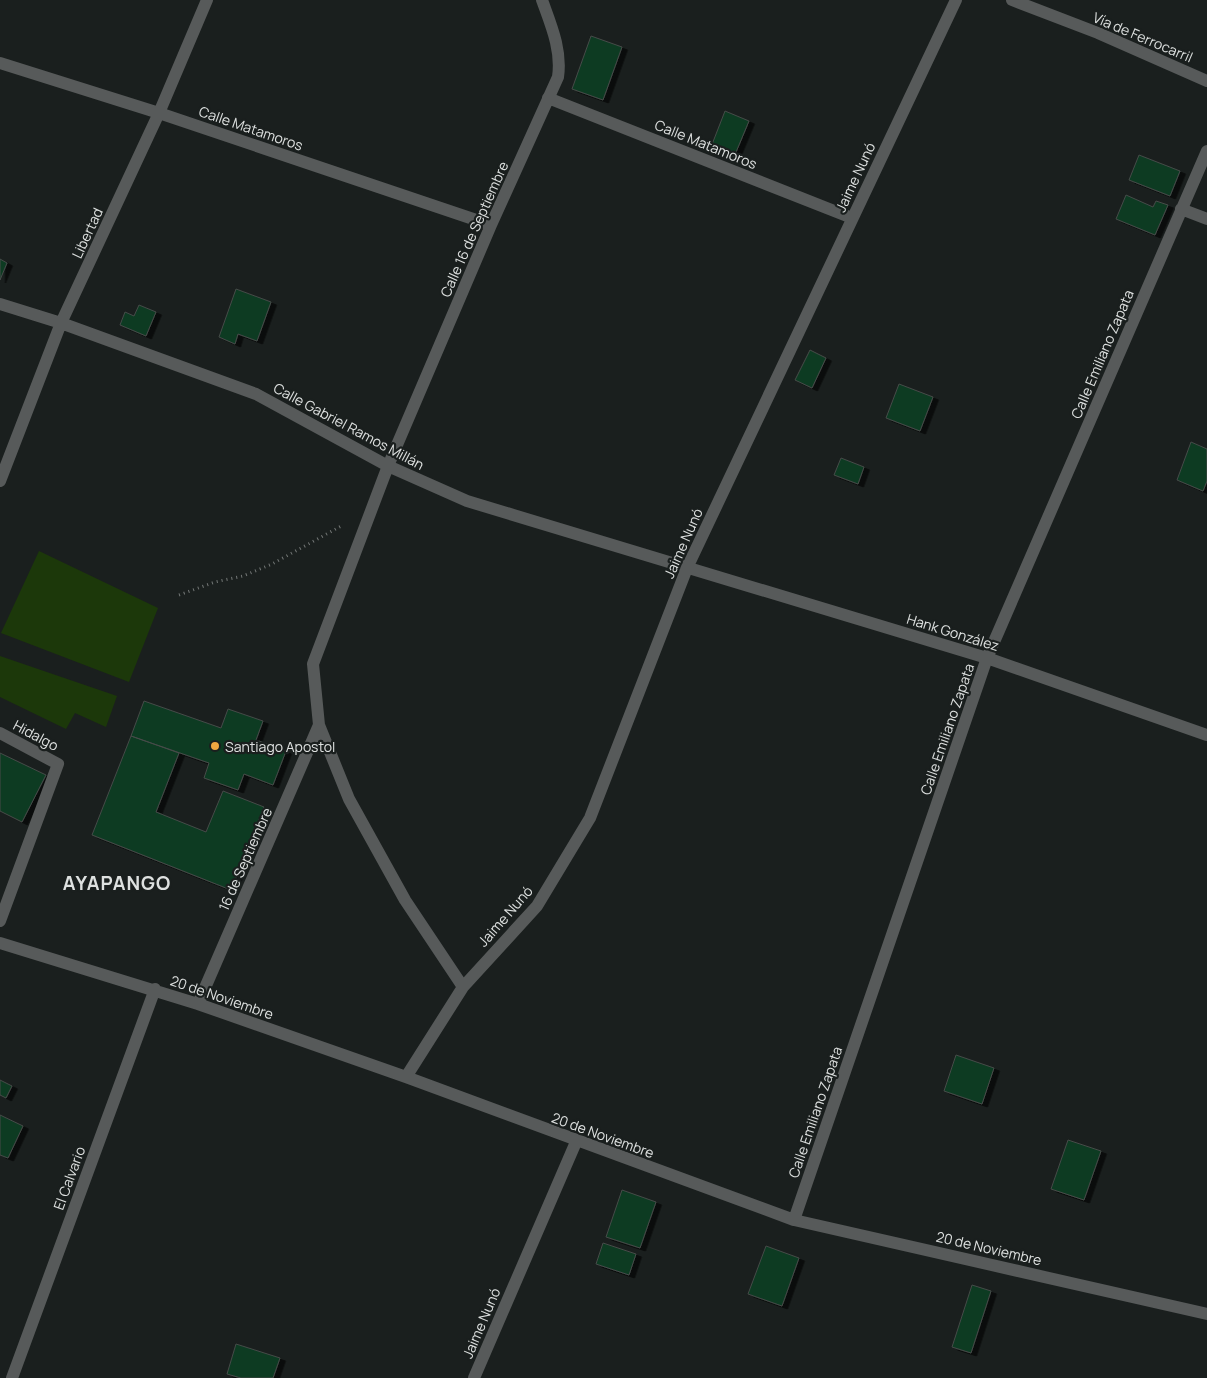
<svg xmlns="http://www.w3.org/2000/svg" width="1207" height="1378" font-family="Manrope,sans-serif">
  <style>
    .green { fill: #1c380a }
    .building { fill: #0c3b24; stroke: #464b48; filter: url(#shadow) }
    .lines { fill: none; stroke-linecap: round; stroke-linejoin: round }
    .path { stroke: #747877; stroke-width: 3; stroke-dasharray: 1 4; stroke-linecap: butt }
    .minor { stroke: #575a5a; stroke-width: 12 }
    .poi-dot { fill: #f1a640; stroke: #1a1f1e; stroke-width: 2 }
    .labels { text-anchor: middle; dominant-baseline: central; stroke-width: 4.5; stroke-linejoin: round; paint-order: stroke }
    .street-label { font-size: 14px; fill: #dee1e0; stroke: #1a1f1e }
    .poi-label { font-size: 14px; fill: #dee1e0; stroke: #1a1f1e; text-anchor: start }
    .district-label { font-size: 19px; font-weight: bold; letter-spacing: 1px; fill: #dee1e0; stroke: #1a1f1e }
  </style>
  <defs>
    <filter id="shadow"><feDropShadow dx="5.5" dy="3" stdDeviation="0" flood-color="#0009"/></filter>
  </defs>
  <rect width="100%" height="100%" fill="#1a1f1e"/>
  <path class="green" d="M39,551l119,57 -29,74 -128,-49z
    M0,656l117,40 -11,31 -31,-14 -9,16 -66,-32z"/>
  <path class="building" d="M591,36l31,11 -19,53 -31,-11z
    M725,111l24,10 -15,36 -23,-10z
    M1139,155l41,16 -10,25 -41,-16z
    M1126,195l27,12 3,-6 12,4 -13,30 -39,-16z
    M0,259l7,4 -7,17z
    M236,289l35,13 -14,39 -19,-7 -3,10 -16,-7z
    M139,305l17,7 -10,24 -26,-11 5,-13 9,4z
    M810,350l16,8 -14,30 -17,-8z
    M899,384l34,13 -13,34 -34,-13z
    M1191,442l16,7v32l-4,10 -26,-11z
    M841,458l23,9 -6,17 -24,-9z
    M144,701l77,27 7,-19 35,12 -7,19 30,11 -13,34 -29,-11 -6,16 -34,-12 5,-15 -78,-27z
    M131,736l48,17 -23,59 50,20 17,-41 41,16 -33,83 -139,-55z
    M0,753l46,22 -24,47 -22,-11z
    M956,1055l38,13 -12,36 -38,-13z
    M0,1080l12,6 -6,12 -6,-3z
    M0,1115l23,11 -15,32 -8,-3z
    M1068,1140l33,11 -17,49 -33,-11z
    M622,1190l34,12 -16,46 -34,-11z
    M603,1243l33,11 -7,21 -33,-11z
    M766,1246l33,12 -17,48 -34,-12z
    M972,1285l19,6 -20,62 -19,-6z
    M236,1344l44,14 -7,20h-32l-14,-4z"/>
  <g class="lines">
    <path class="path" d="M179,595l36,-13 28,-6 29,-12 71,-39"/>
    <path class="minor" d="M1012,0l86,33 109,48
      M0,63l159,50 332,112
      M548,98l304,120
      M1181,209l26,10
      M0,304l61,19 195,71 132,72 79,35 520,157 220,77
      M0,481l61,-158 98,-210 48,-113
      M0,733l58,31 -58,157
      M0,943l198,61 208,73 388,143 413,94
      M463,987l-58,-87 -56,-101 -30,-74 -6,-61 75,-198 103,-241 67,-148c4,-27 -7,-52 -16,-77
      M198,1004l121,-279
      M406,1077l57,-90 74,-81 53,-88 97,-250 269,-568
      M794,1220l193,-562 220,-507
      M12,1378l143,-389
      M474,1378l102,-236"/>
  </g>
  <circle class="poi-dot" cx="215" cy="746" r="5"/>
  <g class="labels">
    <g class="street-label">
      <text transform="translate(1143 37) rotate(23)">Vía de Ferrocarril</text>
      <text transform="translate(251 128) rotate(19)">Calle Matamoros</text>
      <text transform="translate(706 144) rotate(22)">Calle Matamoros</text>
      <text transform="translate(855 177) rotate(-65)">Jaime Nunó</text>
      <text transform="translate(474 229) rotate(-66)">Calle 16 de Septiembre</text>
      <text transform="translate(87 233) rotate(-65)">Libertad</text>
      <text transform="translate(1102 354) rotate(-67)">Calle Emiliano Zapata</text>
      <text transform="translate(349 426) rotate(28)">Calle Gabriel Ramos Millán</text>
      <text transform="translate(683 543) rotate(-66)">Jaime Nunó</text>
      <text transform="translate(953 632) rotate(17)">Hank González</text>
      <text transform="translate(947 729) rotate(-71)">Calle Emiliano Zapata</text>
      <text transform="translate(36 735) rotate(28)">Hidalgo</text>
      <text transform="translate(245 859) rotate(-66)">16 de Septiembre</text>
      <text transform="translate(505 916) rotate(-49)">Jaime Nunó</text>
      <text transform="translate(222 997) rotate(19)">20 de Noviembre</text>
      <text transform="translate(815 1112) rotate(-71)">Calle Emiliano Zapata</text>
      <text transform="translate(603 1135) rotate(20)">20 de Noviembre</text>
      <text transform="translate(69 1178) rotate(-70)">El Calvario</text>
      <text transform="translate(989 1248) rotate(13)">20 de Noviembre</text>
      <text transform="translate(481 1323) rotate(-67)">Jaime Nunó</text>
    </g>
    <g class="poi-label">
      <text x="225" y="746">Santiago Apostol</text>
    </g>
    <g class="district-label">
      <text x="117" y="883">AYAPANGO</text>
    </g>
  </g>
</svg>
